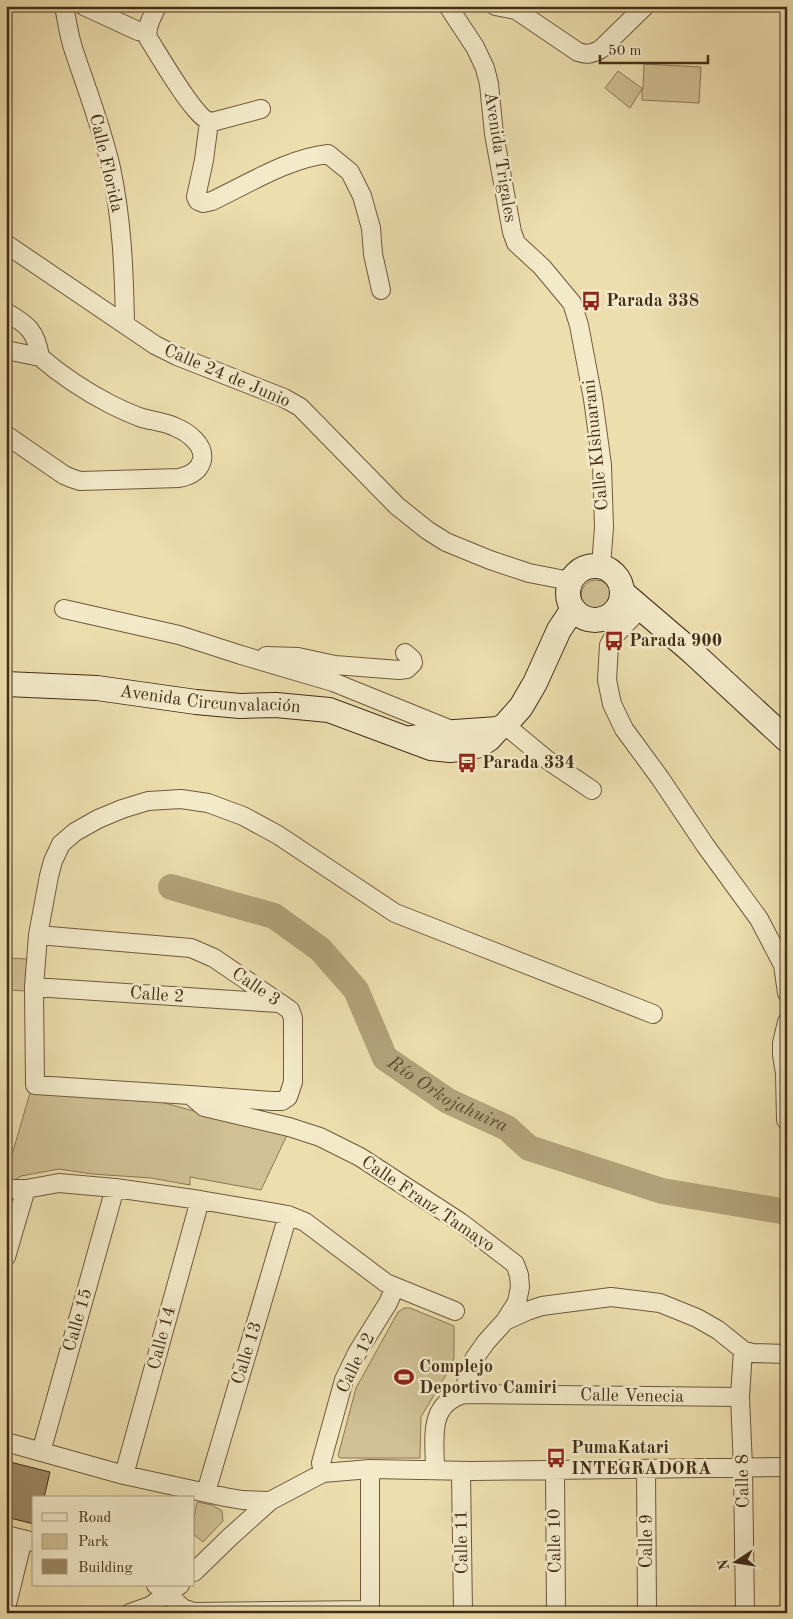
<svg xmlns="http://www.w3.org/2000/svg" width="793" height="1619" font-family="'Old Standard TT',serif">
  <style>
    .green { fill: #d0c094; stroke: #8a7656 }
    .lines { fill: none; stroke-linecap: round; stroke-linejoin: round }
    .river { stroke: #b3a27a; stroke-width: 26 }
    .building { fill: #9b8965; stroke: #432d18 }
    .street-casing { stroke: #6e593d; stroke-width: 20 }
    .secondary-casing { stroke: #432d18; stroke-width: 26 }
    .street { stroke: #f3eaca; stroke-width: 18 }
    .secondary { stroke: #f3eaca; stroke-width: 24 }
    .labels { text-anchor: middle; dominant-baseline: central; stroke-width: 5; stroke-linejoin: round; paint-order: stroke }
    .street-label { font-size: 18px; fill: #432d18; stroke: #f3eaca }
    .poi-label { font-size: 18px; font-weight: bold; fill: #432d18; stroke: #f3eaca; text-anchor: start }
    .water-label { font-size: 19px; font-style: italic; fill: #5f4a30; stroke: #f3eaca }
  </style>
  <rect width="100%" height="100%" fill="#eddead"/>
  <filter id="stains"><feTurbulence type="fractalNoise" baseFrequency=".004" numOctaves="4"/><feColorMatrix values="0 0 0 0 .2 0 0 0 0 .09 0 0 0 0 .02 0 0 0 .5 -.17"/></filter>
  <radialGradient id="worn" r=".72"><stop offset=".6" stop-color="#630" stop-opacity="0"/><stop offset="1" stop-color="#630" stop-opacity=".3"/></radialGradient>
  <path class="green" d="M644,64l57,3 -2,36 -57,-3v-11l-12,19 -25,-20 13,-17 25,18z
    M581 595a15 15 0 1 1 30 0a15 15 0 1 1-30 0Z
    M6,958l23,1 -3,32 -20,-1z
    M30,1093l105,2 70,19 83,19 -27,57 -71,-13v8l-39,-7 -59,-4 -33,-5 -38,7 -6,4 -9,-2v-15l5,-5z
    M404,1308h6l44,18v32l-2,7 -31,52 -1,41h-80l-2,-2 18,-68 42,-76z
    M197,1502l15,3 10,6 1,10 -20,21 -9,-7v-17z"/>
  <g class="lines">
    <path class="river" id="s1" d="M171,887l103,29 46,33 36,41 29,68 63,43 59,27 22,20 133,43 125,21"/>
  </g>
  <path class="building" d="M6,1461l44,11 -6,26h-10v26l-28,-7z"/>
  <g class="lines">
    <defs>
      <path id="street" d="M64,6c3,15 5,31 10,45 13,39 28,77 37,117 11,52 13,102 14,155
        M84,6l54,25 8,1
        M157,6c-4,10 -12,21 -9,32 10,15 48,83 64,84l49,-13
        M448,6l27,41 10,21 4,16 5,50 18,98 4,11 26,24 30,36 7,22 14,74 9,66 2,62 -3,39
        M495,6l21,4 62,42c9,3 14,2 23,-3l44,-43
        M209,122l-5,38 -8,37 2,4 5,2 9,-2c36,-17 77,-43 116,-47l22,18 12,24 9,32 2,26 8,36
        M6,244l149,101 22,11 107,42 16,9 97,99 30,24 19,12 44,18 39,13 41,8
        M6,312c22,13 30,19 34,45 22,19 45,34 70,47 10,5 21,10 32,14 11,3 23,4 33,9 13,5 30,18 27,33 -3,12 -13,16 -23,18l-99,3 -9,-3 -7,-3 -58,-40
        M6,350l34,7
        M641,608l-27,28 -5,9 -2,35 5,24 12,25 36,49 45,67 54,74 24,46 4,28
        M64,609l115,26 62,20 92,27 121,49
        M266,656l32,1 37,8 64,5 8,-1 6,-6 -1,-4 -7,-6
        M505,725l41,34 46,31
        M38,935l153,13 23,10 76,52 3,8v64l-5,15 -6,4h-10l-82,-6
        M34,987l244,16
        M786,1120l-1,-47 -3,-18v-12l5,-21
        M6,1189h20l33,-6 56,5 85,12 88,15 17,7 81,61 69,28
        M6,1257l20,-68
        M505,1321l22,-10 15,-5 69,-9 49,6 37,15 21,12 25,20 9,3 35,1
        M743,1350l-3,47 3,70 2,146
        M464,1394l3,-15 7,-20 12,-17 19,-21 12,-19 3,-15 -1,-12 -4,-11 -55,-42 -100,-65 -40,-20 -31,-10 -85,-20 -14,-12 -155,-10 -1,-98 4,-52 11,-59 4,-15 8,-17 14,-12 23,-13 24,-10 26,-8 33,-2 27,4 35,13 35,19 117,78 258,101
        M6,1442l118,33 101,22 17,3 28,1 53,-28 47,-4 102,2 315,-4
        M41,1452l74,-264
        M370,1469v144
        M555,1469l1,144
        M646,1469l1,144
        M435,1470c0,-30 -8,-66 29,-76l276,3
        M461,1471l2,142
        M323,1473l-2,-10 23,-83 13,-27 31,-50 7,-16
        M124,1475l76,-275
        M206,1492l82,-277
        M6,1535l28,7
        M194,1572l36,-35 40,-36
        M156,1585l27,23 10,4 177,-2
        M6,1608l17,-69
        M130,1613l20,-7 30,-21"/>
      <g id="secondary">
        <circle cx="595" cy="593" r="27"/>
        <path d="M622,592l69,59 96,89"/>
        <path id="s2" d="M6,684l91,4 99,14 44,4 36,-1 53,5 102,38 19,2 18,-2 12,-3 9,-6 9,-10 7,-4 16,-18 14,-24 24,-53 14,-21"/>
        <path d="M412,738l43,-6 43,-3"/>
      </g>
    </defs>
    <use href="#street" class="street-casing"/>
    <use href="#secondary" class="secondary-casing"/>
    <use href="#street" class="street"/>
    <use href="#secondary" class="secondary"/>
  </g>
  <defs>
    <symbol id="bus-bare" viewBox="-9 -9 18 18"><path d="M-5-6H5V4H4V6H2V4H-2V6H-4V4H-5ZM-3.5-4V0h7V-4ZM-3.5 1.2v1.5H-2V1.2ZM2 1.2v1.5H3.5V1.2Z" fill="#8f2418" stroke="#f3eaca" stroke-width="2.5" paint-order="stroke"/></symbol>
    <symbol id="stadium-bare" viewBox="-9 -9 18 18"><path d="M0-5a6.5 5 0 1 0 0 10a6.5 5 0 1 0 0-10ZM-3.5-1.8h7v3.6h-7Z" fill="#8f2418" stroke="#f3eaca" stroke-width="2.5" paint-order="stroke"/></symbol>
  </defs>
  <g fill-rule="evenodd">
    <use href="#bus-bare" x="577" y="287" width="28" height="28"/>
    <use href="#bus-bare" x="600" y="627" width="28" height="28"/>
    <use href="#bus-bare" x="453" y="749" width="28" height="28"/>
    <use href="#stadium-bare" x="390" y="1363" width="28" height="28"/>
    <use href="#bus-bare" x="542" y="1444" width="28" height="28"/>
  </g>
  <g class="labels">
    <g class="street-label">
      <text transform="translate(500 157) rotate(81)">Avenida Trigales</text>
      <text transform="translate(106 163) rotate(77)">Calle Florida</text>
      <text transform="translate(227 376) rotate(23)">Calle 24 de Junio</text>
      <text transform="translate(596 445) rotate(-96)">Calle KIshuarani</text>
      <text stroke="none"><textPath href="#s2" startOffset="205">Avenida Circunvalación</textPath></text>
      <text transform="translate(256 987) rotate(34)">Calle 3</text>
      <text transform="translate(157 995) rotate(4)">Calle 2</text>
      <text transform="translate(428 1204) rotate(34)">Calle Franz Tamayo</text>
      <text transform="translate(78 1320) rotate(-74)">Calle 15</text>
      <text transform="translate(162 1338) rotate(-75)">Calle 14</text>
      <text transform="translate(247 1353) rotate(-73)">Calle 13</text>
      <text transform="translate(356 1363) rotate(-64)">Calle 12</text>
      <text transform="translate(632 1396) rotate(1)">Calle Venecia</text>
      <text transform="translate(743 1481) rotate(-91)">Calle 8</text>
      <text transform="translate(555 1541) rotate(-91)">Calle 10</text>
      <text transform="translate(647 1541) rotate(-90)">Calle 9</text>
      <text transform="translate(462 1542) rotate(-91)">Calle 11</text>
    </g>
    <g class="poi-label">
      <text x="606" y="301">Parada 338</text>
      <text x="629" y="641">Parada 900</text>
      <text x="482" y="763">Parada 334</text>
      <text x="419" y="1367">Complejo<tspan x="419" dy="21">Deportivo Camiri</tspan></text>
      <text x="571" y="1448">PumaKatari<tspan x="571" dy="21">INTEGRADORA</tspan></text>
    </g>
    <g class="water-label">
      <text stroke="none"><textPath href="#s1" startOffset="365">Río Orkojahuira</textPath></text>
    </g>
  </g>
  <rect width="793" height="1619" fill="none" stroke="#eddead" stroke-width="25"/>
  <rect x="8" y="8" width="778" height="1604" fill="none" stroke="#432d18" stroke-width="2.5"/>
  <rect x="12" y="12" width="768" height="1594" fill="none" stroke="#432d18"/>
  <rect x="32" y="1496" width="162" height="90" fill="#f3eaca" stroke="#ad9e83"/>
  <rect x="42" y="1513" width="25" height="8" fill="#f3eaca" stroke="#ad9e83"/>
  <text x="78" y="1522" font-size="15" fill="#432d18">Road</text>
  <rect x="42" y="1534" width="25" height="15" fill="#d0c094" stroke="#ad9e83"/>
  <text x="78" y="1546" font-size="15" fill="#432d18">Park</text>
  <rect x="42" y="1559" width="25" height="15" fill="#9b8965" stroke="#ad9e83"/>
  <text x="78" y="1572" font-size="15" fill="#432d18">Building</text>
  <g transform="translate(736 1562) rotate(258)" stroke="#f3eaca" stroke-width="4" paint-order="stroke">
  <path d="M0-4L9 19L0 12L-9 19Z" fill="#432d18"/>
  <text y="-8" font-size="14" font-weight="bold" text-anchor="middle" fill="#432d18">N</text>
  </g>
  <path d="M600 55v8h108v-8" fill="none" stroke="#432d18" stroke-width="2.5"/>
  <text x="608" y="55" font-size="15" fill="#432d18" stroke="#f3eaca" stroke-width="4" paint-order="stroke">50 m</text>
  <rect width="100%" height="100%" filter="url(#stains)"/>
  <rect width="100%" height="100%" fill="url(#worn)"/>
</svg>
